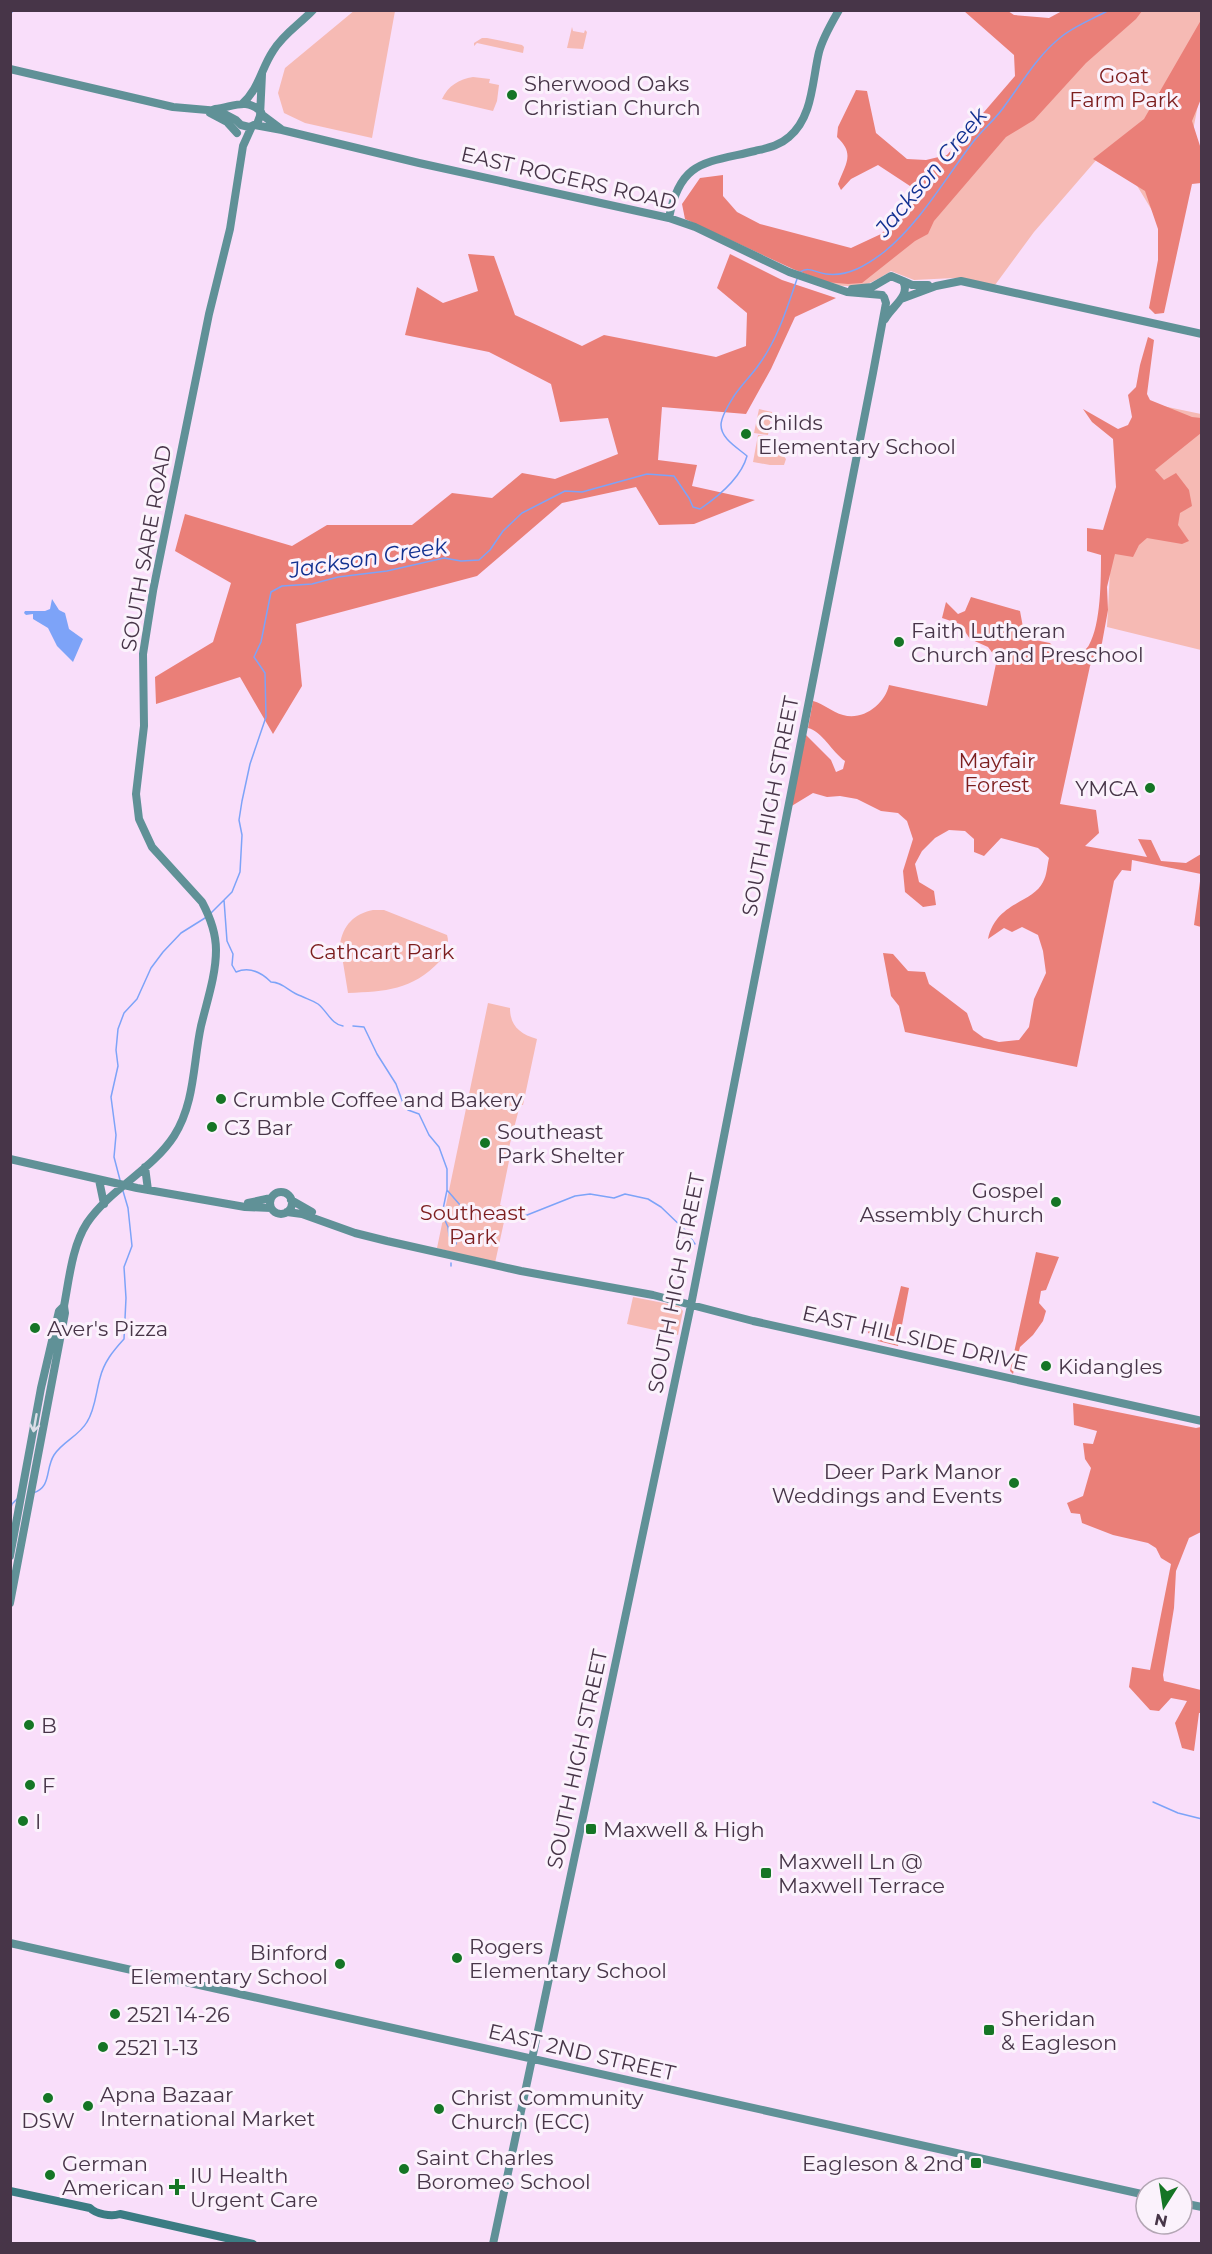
<svg xmlns="http://www.w3.org/2000/svg" width="1212" height="2254" font-family="Montserrat,sans-serif">
  <style>
    .green { fill: #f6bab4 }
    .forest { fill: #ea7f78 }
    .water { fill: #7da3f8 }
    .lines { fill: none; stroke-linecap: round; stroke-linejoin: round }
    .stream { stroke: #7da3f8; stroke-width: 1.5 }
    .secondary { stroke: #609197; stroke-width: 8 }
    .primary { stroke: #3b7c83; stroke-width: 8 }
    .oneway { stroke: #dcdfe8 }
    .poi-dot { fill: #157525; stroke: #fbf2fc; stroke-width: 2 }
    .labels { text-anchor: middle; dominant-baseline: central; stroke-width: 6; stroke-linejoin: round; paint-order: stroke }
    .park-label { font-size: 21px; fill: #7c1d1e; stroke: #fbf2fc }
    .poi-label { font-size: 21px; fill: #473548; stroke: #fbf2fc; text-anchor: start }
    .street-label { font-size: 21px; fill: #473548; stroke: #fbf2fc }
    .water-label { font-size: 22px; font-style: italic; fill: #123191; stroke: #fbf2fc }
  </style>
  <rect width="100%" height="100%" fill="#f9defa"/>
  <path class="green" d="M355,10l40,1 -23,127 -67,-15 -21,-10 -6,-20 7,-25z
    M1091,11h110v78l-32,167 -10,-34 -23,-38 -38,-26 -64,74 -39,53 -41,-7 -40,2 -23,-9c-27,17 -29,16 -60,14l-1,-7 28,-11z
    M572,27l1,4 11,2 1,-3 2,2 -4,17 -16,-1z
    M487,38l35,7 2,2 -1,6 -46,-10 -3,3v-3l8,-5z
    M473,77l17,2 -1,4 10,2 -2,16 -4,10 -51,-12c6,-13 17,-20 31,-22z
    M1139,401l62,13v236l-94,-23 5,-94z
    M759,409l13,3 -4,23 -14,-2z
    M758,435l6,1 -1,9 9,2 1,3 4,-2 9,11 -2,6h-14l-17,-3z
    M373,910h11l63,25c3,9 -1,19 -7,26 -29,30 -54,30 -92,32l-8,-49c3,-19 14,-30 33,-34z
    M488,1003l22,5c0,18 10,26 27,31l-14,66h-3l-14,54 3,2 -9,44 7,3 -12,55 -58,-15z
    M633,1297l46,9 4,5 -5,24 -51,-11z"/>
  <path class="forest" d="M964,11h44l6,4 35,3 13,-7h80l-6,8 -50,44 -52,57 -28,17 -72,84 -6,13 -13,7 -53,42 -14,1 -22,-2 -33,-13 -108,-50 -3,-15 18,-26 23,-3v21l14,16 23,12 91,24 30,-14 32,-31 -3,-17 -32,-21 -27,14 -10,11 -3,-6c8,-21 17,-30 -1,-47l1,-10 18,-37 11,1 9,42 31,26 19,1 21,-5 68,-79 -1,-21z
    M1201,20v79l-9,22 9,28v34l-9,1 -28,129 -9,1 -6,-6 9,-48v-31l-13,-38 -52,-32 51,-40z
    M468,254l26,2 21,59 67,31 22,-11 112,22 30,-11 1,-33 -30,-25 13,-34 52,26 54,18 -41,19 -24,52 -25,45 -84,-7 -4,53 39,5 -5,21 63,14 -61,24 -35,1 -23,-38 -74,16 -85,73 -181,48 6,62 -29,48 -33,-57 -84,27 -1,-27 58,-35 18,-59 -56,-32 10,-37 107,32 35,-21h85l40,-32 40,5 30,-25 33,6 63,-25 -10,-36 -48,4 -9,-38 -62,-32 -84,-17 12,-48 26,16 35,-12z
    M1148,337l6,3 -7,54 3,6 42,17 9,1v15l-46,37 9,10 12,-7 13,17 3,16 -12,7 -2,12 11,16 -7,3 -35,-6 -8,7 -6,12 -18,-3 -8,33 1,23 -6,33 -12,23 -30,138 36,6 3,23 -14,13 62,11 -9,-18 13,1 10,21 25,2 15,-9v73l-7,-2 7,-51 -69,-14 -1,11 -9,-1 -8,11 -37,186 -172,-35 -6,-26 -8,-10 -8,-43 10,1 15,17 17,1 4,12 38,29 6,17 11,8 15,4 20,-2 10,-13 5,-28 12,-26 -3,-22 -5,-16 -16,-8 -10,5 -8,-4 -16,11c8,-37 45,-36 55,-57 4,-7 4,-16 6,-24l-11,-10 -37,-10 -17,18 -10,-4v-13l-9,-8 -16,-1 -14,8 -13,13 -7,13 4,18 15,9 2,14 -13,2 -18,-15 -2,-21 10,-32 -6,-18 -9,-8 -17,-2 -24,-12 -17,-3 -13,1 -14,-4 -23,14 16,-72 25,25 5,12 7,-3 2,-8c-13,-9 -23,-30 -37,-33l5,-27c11,3 19,11 30,14 20,6 42,-11 46,-30l98,21 10,-47 -9,-12 -18,-8 -10,-15 -18,-6 4,-16 12,12 7,-3 6,-14 49,14 5,27 25,5 10,12h19c3,-3 8,-6 10,-10 12,-21 12,-66 12,-90l-14,-4v-23l16,2 13,-43 -3,-48 -21,-17 -9,-13 35,20 10,-4 4,-8 -4,-22 8,-8 4,-22z
    M1036,1252l23,5 -13,33 -5,1 -2,12 7,8 -3,10 -10,14 -13,12 -7,27 -3,-3z
    M901,1286l8,2 -11,58 -20,-5 -3,-6 -7,-2 1,-3c7,-5 14,1 22,-2z
    M1073,1403l123,25 5,-1v105l-12,6 -13,33 -2,37 -11,67 1,6 37,9v23h-2l-5,38 -12,-3 -7,-25 12,-22 -16,-3 -12,13 -9,-1 -21,-23 3,-20 18,3 21,-106 -10,-6 -5,-10 -8,-5 -35,-8 -31,-12 -2,-9 -9,-1 -4,-10 16,-7 8,-28 -6,-9 -2,-16 10,1 4,-13 -23,-6z"/>
  <path class="water" d="M52,599l7,11 6,3 4,16 14,10 -10,23 -16,-16 -9,-18 -15,-9v-5l-7,1 -2,-2 1,-2h20l5,-2z"/>
  <g class="lines">
    <path class="stream" d="M10,14l4,-4
      M800,272c9,-6 16,1 26,2 22,3 41,-9 58,-22 36,-29 61,-73 89,-110 10,-13 24,-24 33,-38 17,-23 32,-49 55,-67 13,-11 32,-18 48,-27
      M224,900l3,41 6,13 -1,11 4,7c14,-6 25,0 35,10 12,0 18,10 30,14 6,3 11,4 17,8 9,7 14,21 25,22
      M211,913l21,-21 8,-20 2,-37 -3,-15 3,-19 8,-37 16,-47 -1,-44 -11,-16 7,-15 10,-50 11,-6 30,-2 26,-7 49,-6 57,-13 17,3 18,-1 11,-10 13,-19 19,-18 43,-22 17,1 65,-18 27,2 15,22 4,9 7,2c19,-13 41,-31 47,-53 -9,-8 -26,-17 -26,-31 0,-9 8,-21 13,-29 8,-12 18,-21 26,-33 18,-25 27,-55 37,-84
      M353,1026l11,1 13,27 19,30 7,19 5,7 11,4 10,21 10,12 8,22v21l-5,24 6,13 1,9 5,-1 3,3 -1,6
      M120,1180l-6,-23 2,-22 -5,-38 7,-31 -2,-16 2,-21 6,-16 13,-14 14,-31 12,-16 18,-19 24,-15
      M447,1190l13,15 15,3 15,12 10,1h12l63,-25 15,-2 24,4 11,-4 23,5 13,8 25,24 9,13
      M451,1266v-3
      M33,1493c19,-6 12,-24 21,-38 8,-13 25,-19 33,-33 8,-12 9,-30 13,-44 4,-16 13,-27 24,-39l2,-41 -2,-31 8,-21 -4,-38 -5,-17
      M10,1511l2,-7 5,-5
      M1153,1802l25,11 24,6"/>
    <path class="secondary" d="M10,69l163,38 46,4 17,9 5,5 8,2 8,-3 3,-8 2,-42
      M242,104c17,-15 19,-35 31,-53 10,-17 27,-27 40,-41
      M215,109c18,-2 32,-12 46,3
      M210,113l17,9 10,11
      M261,114l20,15
      M254,125l28,5 137,33 250,55 26,9 94,45 58,20 35,3
      M669,218c11,-58 36,-55 86,-67 12,-3 24,-5 34,-14 24,-20 23,-56 30,-85 4,-15 12,-28 20,-42
      M903,281l9,4h16
      M852,289l20,-2 19,-11 12,5c8,15 -11,25 -18,38
      M901,299l35,-13 25,-5 241,53
      M10,1159l127,29 108,19 26,1
      M145,1167l3,23
      M99,1180l5,24
      M270 1203a11 11 0 1 1 22 0a11 11 0 1 1-22 0Z
      M291,1200l21,12
      M248,1203l23,-5
      M287,1212l15,2 53,19 32,8 134,30 132,24 100,26 449,100
      M10,1556l31,-168 18,-77 5,-5
      M10,1603l55,-290 -1,-7c5,-26 8,-60 23,-83 23,-34 65,-53 87,-87 21,-33 19,-73 27,-110 6,-25 15,-51 15,-76 0,-17 -6,-33 -14,-48l-50,-55 -13,-28 -3,-25 8,-68 -1,-72 10,-63 56,-277 21,-85 13,-83 9,-20
      M10,1943l1136,252
      M1182,2203l20,4
      M493,2244l198,-939 182,-932 13,-70 -2,-6"/>
    <path class="primary" d="M10,2191l80,17c6,6 21,9 30,6l133,30"/>
  </g>
  <defs><path id="oneway-shaft" d="M-6 0H5M1.5-3L5.5 0L1.5 3" fill="none" stroke-width="1.6" stroke-linecap="round" stroke-linejoin="round" transform="scale(1.5)"/></defs>
  <use class="oneway" href="#oneway-shaft" transform="translate(35 1423) rotate(100)"/>
  <g class="poi-dot">
    <circle cx="512" cy="95" r="6"/>
    <circle cx="746" cy="434" r="6"/>
    <circle cx="899" cy="642" r="6"/>
    <circle cx="1150" cy="788" r="6"/>
    <circle cx="221" cy="1099" r="6"/>
    <circle cx="212" cy="1127" r="6"/>
    <circle cx="485" cy="1143" r="6"/>
    <circle cx="1056" cy="1202" r="6"/>
    <circle cx="35" cy="1328" r="6"/>
    <circle cx="1046" cy="1366" r="6"/>
    <circle cx="1014" cy="1483" r="6"/>
    <circle cx="29" cy="1725" r="6"/>
    <circle cx="30" cy="1785" r="6"/>
    <circle cx="23" cy="1821" r="6"/>
    <rect x="585" y="1823" width="12" height="12" rx="3"/>
    <rect x="760" y="1867" width="12" height="12" rx="3"/>
    <circle cx="457" cy="1958" r="6"/>
    <circle cx="340" cy="1964" r="6"/>
    <circle cx="115" cy="2014" r="6"/>
    <rect x="983" y="2024" width="12" height="12" rx="3"/>
    <circle cx="103" cy="2047" r="6"/>
    <circle cx="48" cy="2098" r="6"/>
    <circle cx="88" cy="2106" r="6"/>
    <circle cx="439" cy="2109" r="6"/>
    <rect x="970" y="2157" width="12" height="12" rx="3"/>
    <circle cx="404" cy="2169" r="6"/>
    <circle cx="50" cy="2175" r="6"/>
    <path d="M174 2178h6v6h6v6h-6v6h-6v-6h-6v-6h6z"/>
  </g>
  <g class="labels">
    <g class="park-label">
      <text x="1124" y="75">Goat<tspan x="1124" dy="24">Farm Park</tspan></text>
      <text x="997" y="760">Mayfair<tspan x="997" dy="24">Forest</tspan></text>
      <text x="382" y="951">Cathcart Park</text>
      <text x="473" y="1212">Southeast<tspan x="473" dy="24">Park</tspan></text>
    </g>
    <g class="poi-label">
      <text x="524" y="83">Sherwood Oaks<tspan x="524" dy="24">Christian Church</tspan></text>
      <text x="758" y="422">Childs<tspan x="758" dy="24">Elementary School</tspan></text>
      <text x="911" y="630">Faith Lutheran<tspan x="911" dy="24">Church and Preschool</tspan></text>
      <text x="1138" y="788" text-anchor="end">YMCA</text>
      <text x="233" y="1099">Crumble Coffee and Bakery</text>
      <text x="224" y="1127">C3 Bar</text>
      <text x="497" y="1131">Southeast<tspan x="497" dy="24">Park Shelter</tspan></text>
      <text x="1044" y="1190" text-anchor="end">Gospel<tspan x="1044" dy="24">Assembly Church</tspan></text>
      <text x="47" y="1328">Aver's Pizza</text>
      <text x="1058" y="1366">Kidangles</text>
      <text x="1002" y="1471" text-anchor="end">Deer Park Manor<tspan x="1002" dy="24">Weddings and Events</tspan></text>
      <text x="41" y="1725">B</text>
      <text x="42" y="1785">F</text>
      <text x="35" y="1821">I</text>
      <text x="603" y="1829">Maxwell &amp; High</text>
      <text x="778" y="1861">Maxwell Ln @<tspan x="778" dy="24">Maxwell Terrace</tspan></text>
      <text x="469" y="1946">Rogers<tspan x="469" dy="24">Elementary School</tspan></text>
      <text x="328" y="1952" text-anchor="end">Binford<tspan x="328" dy="24">Elementary School</tspan></text>
      <text x="127" y="2014">2521 14-26</text>
      <text x="1001" y="2018">Sheridan<tspan x="1001" dy="24">&amp; Eagleson</tspan></text>
      <text x="115" y="2047">2521 1-13</text>
      <text x="100" y="2094">Apna Bazaar<tspan x="100" dy="24">International Market</tspan></text>
      <text x="451" y="2097">Christ Community<tspan x="451" dy="24">Church (ECC)</tspan></text>
      <text x="48" y="2120" text-anchor="middle">DSW</text>
      <text x="416" y="2157">Saint Charles<tspan x="416" dy="24">Boromeo School</tspan></text>
      <text x="62" y="2163">German<tspan x="62" dy="24">American</tspan></text>
      <text x="964" y="2163" text-anchor="end">Eagleson &amp; 2nd</text>
      <text x="190" y="2175">IU Health<tspan x="190" dy="24">Urgent Care</tspan></text>
    </g>
    <g class="street-label">
      <text transform="translate(569 178) rotate(13)">EAST ROGERS ROAD</text>
      <text transform="translate(146 548) rotate(-80)">SOUTH SARE ROAD</text>
      <text transform="translate(770 806) rotate(-79)">SOUTH HIGH STREET</text>
      <text transform="translate(676 1283) rotate(-79)">SOUTH HIGH STREET</text>
      <text transform="translate(915 1338) rotate(13)">EAST HILLSIDE DRIVE</text>
      <text transform="translate(577 1759) rotate(-78)">SOUTH HIGH STREET</text>
      <text transform="translate(582 2052) rotate(13)">EAST 2ND STREET</text>
    </g>
    <g class="water-label">
      <text transform="translate(931 172) rotate(-50)">Jackson Creek</text>
      <text transform="translate(368 558) rotate(-9)">Jackson Creek</text>
    </g>
  </g>
  <rect width="1212" height="2254" fill="none" stroke="#473548" stroke-width="24"/>
  <g transform="translate(1164 2206) rotate(192)"><circle r="28" fill="#fbf2fc" stroke="#b3a6b4" stroke-width="1.5"/>
  <path d="M0-4.5L10 22L0 15L-10 22Z" fill="#157525"/>
  <text y="-9" font-size="16" font-weight="bold" text-anchor="middle" fill="#473548">N</text>
  </g>
</svg>
